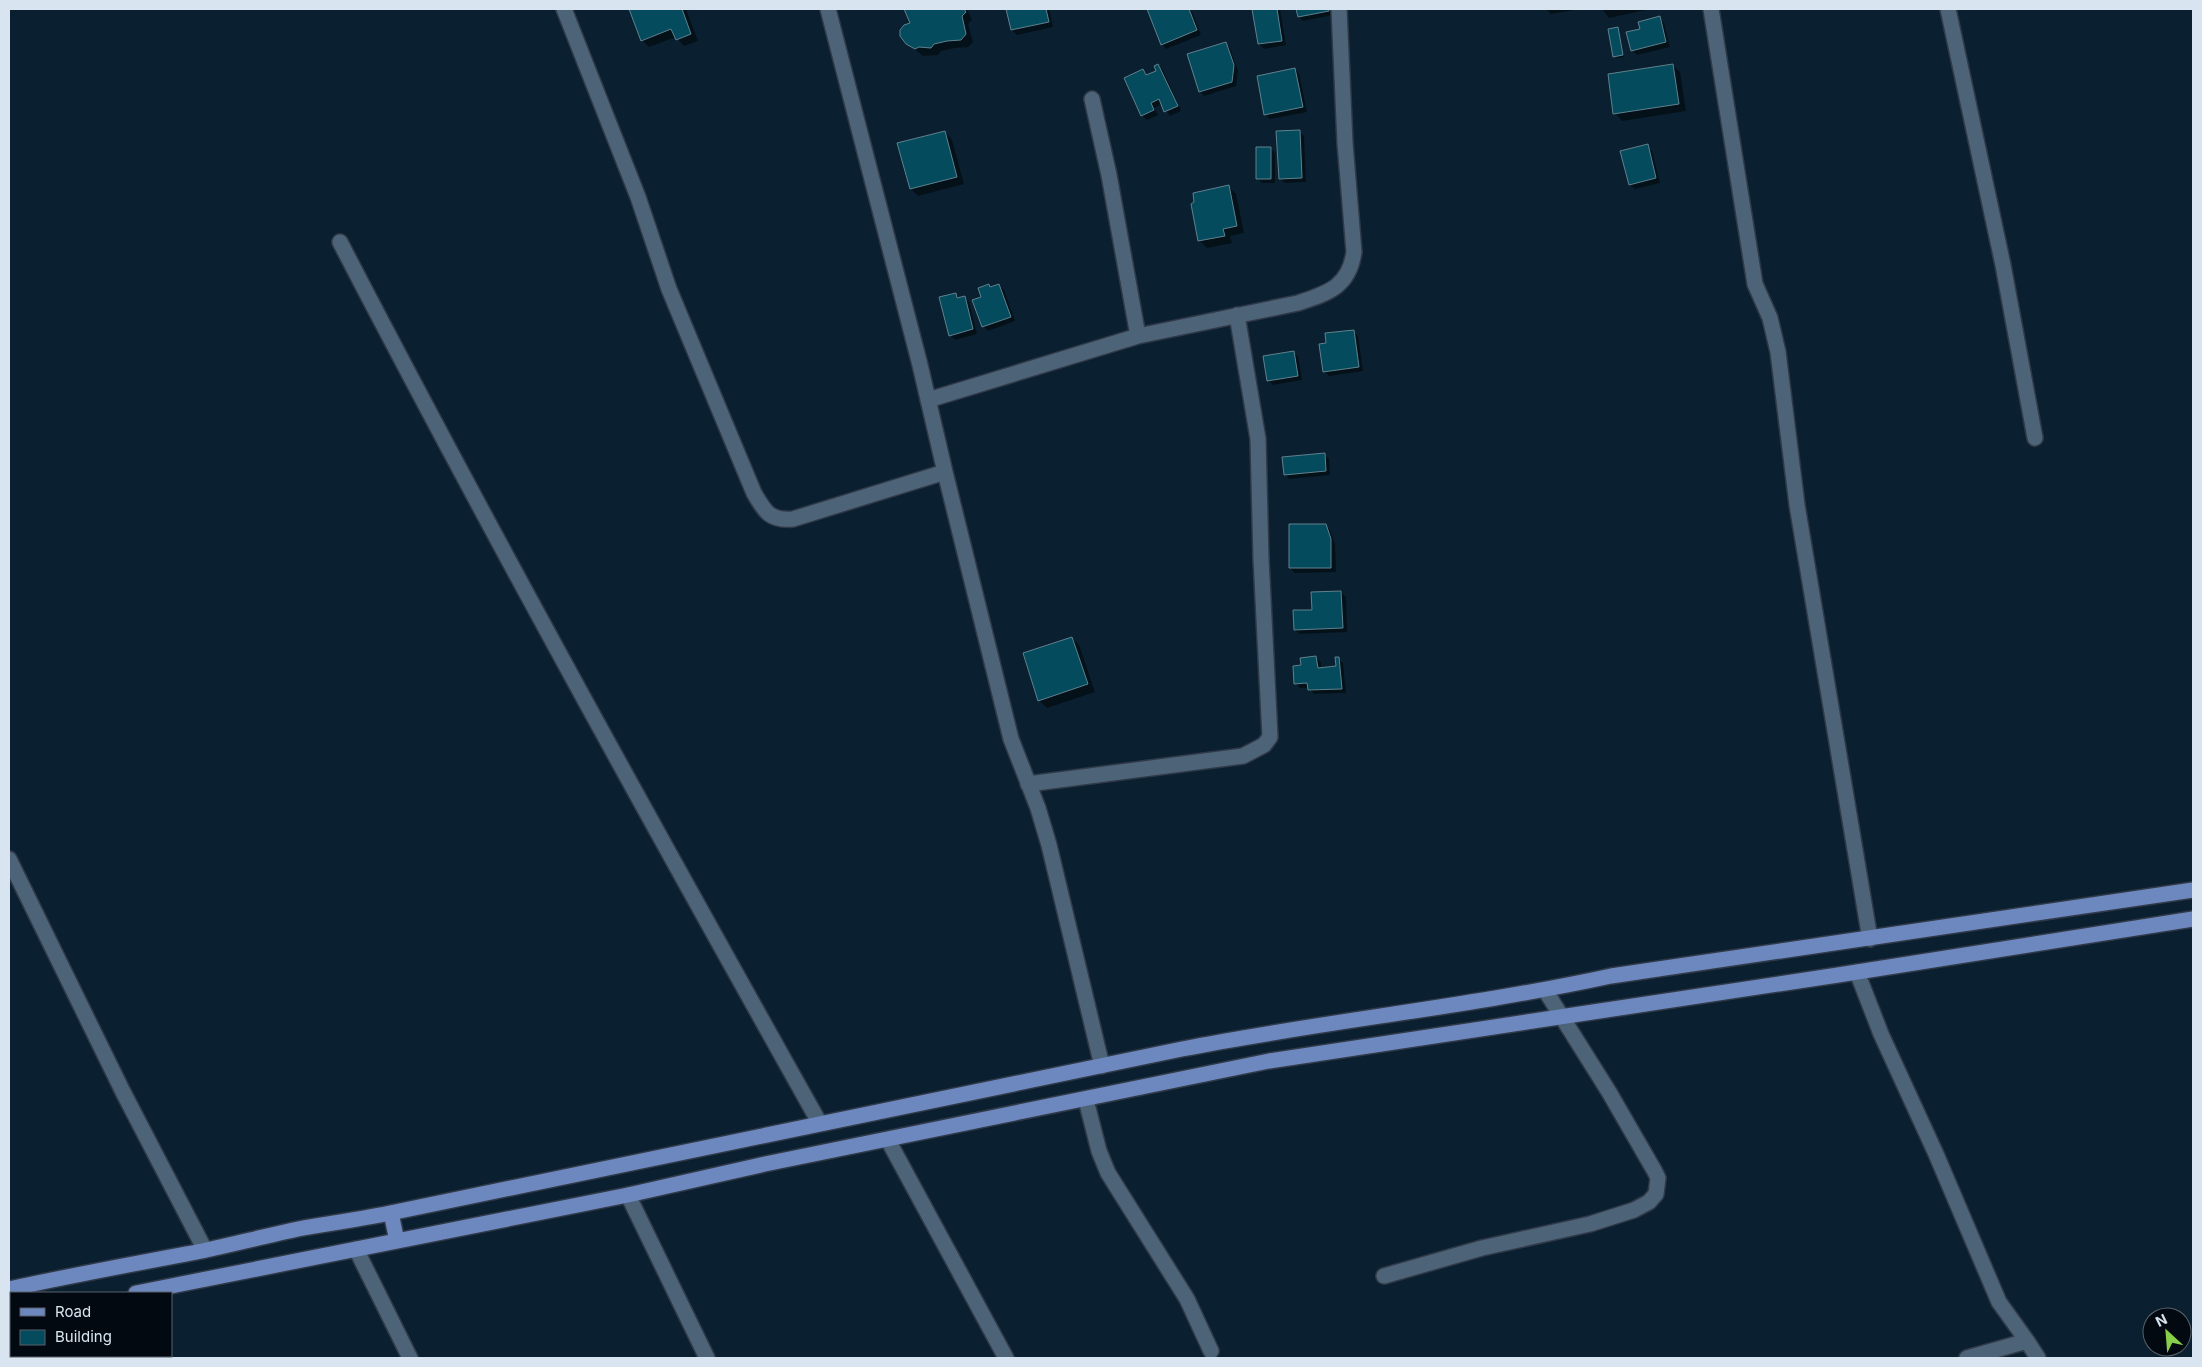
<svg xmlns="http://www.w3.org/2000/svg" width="2202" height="1367" font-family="Inter,sans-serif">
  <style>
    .shadow { fill: #0007 }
    .building { fill: #044b5e; stroke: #60818d }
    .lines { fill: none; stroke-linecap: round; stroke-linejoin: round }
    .minor-casing { stroke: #303948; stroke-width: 18 }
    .major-casing { stroke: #303948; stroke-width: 18 }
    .minor { stroke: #4d6478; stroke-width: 15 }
    .major { stroke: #6d88be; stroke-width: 15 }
  </style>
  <rect width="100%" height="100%" fill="#0a2030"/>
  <path class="shadow" d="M630,9h56l12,32 -14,5 -8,-9 -27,10 -7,-7z
    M905,9h62l5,11 -4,4 5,18 -5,5 -13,1 -14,3 -3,4 -15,1 -16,-13 5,-19z
    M1007,9h42l4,18 -36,8 -5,-5z
    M1152,9h39l10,26 -35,14 -4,-5 -13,-34z
    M1254,9h26l6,36 -22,4 -5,-5z
    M1297,9h35l1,6 -30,6 -4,-4z
    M1546,9h35l-30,5z
    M1602,9h49l-42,9z
    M1660,18l4,5 6,24 -33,8 -5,-5 10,-21z
    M1618,29l6,28 -7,1 -2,-2z
    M1226,43l4,5 8,23 -2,15 -32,10 -4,-5z
    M1158,65l5,5 18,41 -11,5 -8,-12 -8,4 4,7 -11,5 -5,-5 1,-45 5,6 9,-5z
    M1673,65l7,7 6,39 -64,10 -7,-8z
    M1295,69l4,5 8,38 -37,7 -5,-5z
    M1299,131l5,5 2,46 -21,1 -5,-5z
    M945,132l7,8 12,44 -46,12 -7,-7z
    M1647,146l5,5 8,32 -25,6 -5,-4z
    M1270,148l5,5v30h-13l-5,-5z
    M1229,187l7,7 8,39 -14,3 2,7 -25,5 -7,-7z
    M999,285l5,5 11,31 -27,10 -5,-5 8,-38z
    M956,295l4,4 5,-1 4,4 8,32 -22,6 -5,-5z
    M1353,331l5,5 5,35 -34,5 -5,-5 4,-27z
    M1294,353l4,4 4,23 -29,5 -5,-5z
    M1324,454l5,5 1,16 -41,4 -4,-5z
    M1325,525l5,5 5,14 1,28 -41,1 -5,-5z
    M1341,592l5,5 1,35 -47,2 -5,-4 18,-19z
    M1072,638l7,7 16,47 -48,16 -8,-8z
    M1316,658l5,4v7l16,-2 1,-9 5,5 3,30 -32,1 -5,-6h-9l-4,-4 7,-18z"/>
  <path class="building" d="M629,9h53l9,25 -15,6 -5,-11 -30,12z
    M904,9h60l2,3 -4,4 4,18 -5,6 -14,1 -13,3 -3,4 -12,-1 -4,2 -9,-5 -6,-8v-6l4,-5 6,-2z
    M1006,9h40l3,13 -38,8z
    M1147,9h42l8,21 -36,15z
    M1252,9h25l5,32 -24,3z
    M1296,9h33v2l-31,6z
    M1660,16l6,26 -35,9 -5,-19 14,-3 -2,-7z
    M1618,27l5,28 -10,2 -5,-28z
    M1226,42l8,23 -2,17 -33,10 -12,-38z
    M1158,64l20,42 -14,6 -5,-13 -8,4 3,7 -13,6 -17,-38 19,-9 3,6 10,-4 -2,-5z
    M1673,64l6,40 -66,10 -5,-40z
    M1295,68l8,39 -39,8 -7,-39z
    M1300,130l2,48 -23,1 -3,-48z
    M945,131l12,46 -47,12 -13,-46z
    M1648,144l8,34 -27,7 -9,-34z
    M1256,147h15v32h-15z
    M1229,185l8,41 -14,3 2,7 -27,5 -7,-37 3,-2 -1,-9z
    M989,284l1,3 9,-3 12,33 -29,10 -10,-27 9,-3 -3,-9z
    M956,293l1,5 8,-2 8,33 -24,7 -10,-39z
    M1354,330l5,37 -36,5 -4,-28 7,-1 -1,-10z
    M1294,351l4,25 -31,5 -4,-25z
    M1325,453l1,18 -42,4 -2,-18z
    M1289,524h37l5,15v29h-42z
    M1341,591l2,37 -49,2 -1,-20h19l-1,-18z
    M1072,637l16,47 -50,17 -15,-48z
    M1316,656l2,12 18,-2 -1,-9h4l3,32 -34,1 -1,-7 -13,1 -1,-18 8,-1 -1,-7z"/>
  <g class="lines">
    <defs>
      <path id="minor" d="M564,9l74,188 31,92 85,204c11,19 16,28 39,26l152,-47
        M828,9l92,356 25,107 66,267 27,69 11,37 53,221
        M1711,9l44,275 15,34 8,34 19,153 73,434
        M1948,9l55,256 32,173
        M1092,99l17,76 29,161
        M340,242c154,297 316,589 479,880
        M928,400l210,-64 160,-33c30,-10 51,-16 56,-51l-9,-109 -6,-134
        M1028,784l215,-28 21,-11 6,-8 -9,-178 -3,-120 -21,-124
        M9,859l114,233 82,158
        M1857,972l24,62 55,120 63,148 28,39
        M1086,1100l13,51 9,22 79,126 24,52
        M888,1140l118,218
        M628,1195l79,163
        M356,1249l54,109
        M1384,1276l98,-28 108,-24 44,-14 15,-8 7,-8 2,-16 -4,-8 -45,-78 -64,-102
        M132,1356l1,2
        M1967,1358l60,-17 11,17"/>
      <path id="major" d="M391,1213l6,28
        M9,1289c64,-14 129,-26 193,-38 32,-7 64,-15 96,-22 32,-6 65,-10 97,-17 262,-55 524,-111 787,-163 142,-28 287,-42 429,-73l582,-86
        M136,1293l492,-98 137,-31 504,-103 569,-86 355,-56
        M9,1319h2"/>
    </defs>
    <use href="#minor" class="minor-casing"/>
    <use href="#major" class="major-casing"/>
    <use href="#minor" class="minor"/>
    <use href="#major" class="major"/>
  </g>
  <rect width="2202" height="1367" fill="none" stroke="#d8e5f0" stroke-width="20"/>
  <rect x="10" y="1292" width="162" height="65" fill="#030910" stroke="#58616a"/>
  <rect x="20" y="1308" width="25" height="8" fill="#6d88be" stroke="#58616a"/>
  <text x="55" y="1317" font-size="15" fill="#d8e5f0">Road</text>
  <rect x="20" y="1330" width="25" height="15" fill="#044b5e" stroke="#58616a"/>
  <text x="55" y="1342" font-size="15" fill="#d8e5f0">Building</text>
  <g transform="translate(2167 1332) rotate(334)"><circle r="24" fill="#030910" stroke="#58616a"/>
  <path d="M0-4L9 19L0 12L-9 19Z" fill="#88cf49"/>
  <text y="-8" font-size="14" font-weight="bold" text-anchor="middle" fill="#d8e5f0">N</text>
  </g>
</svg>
